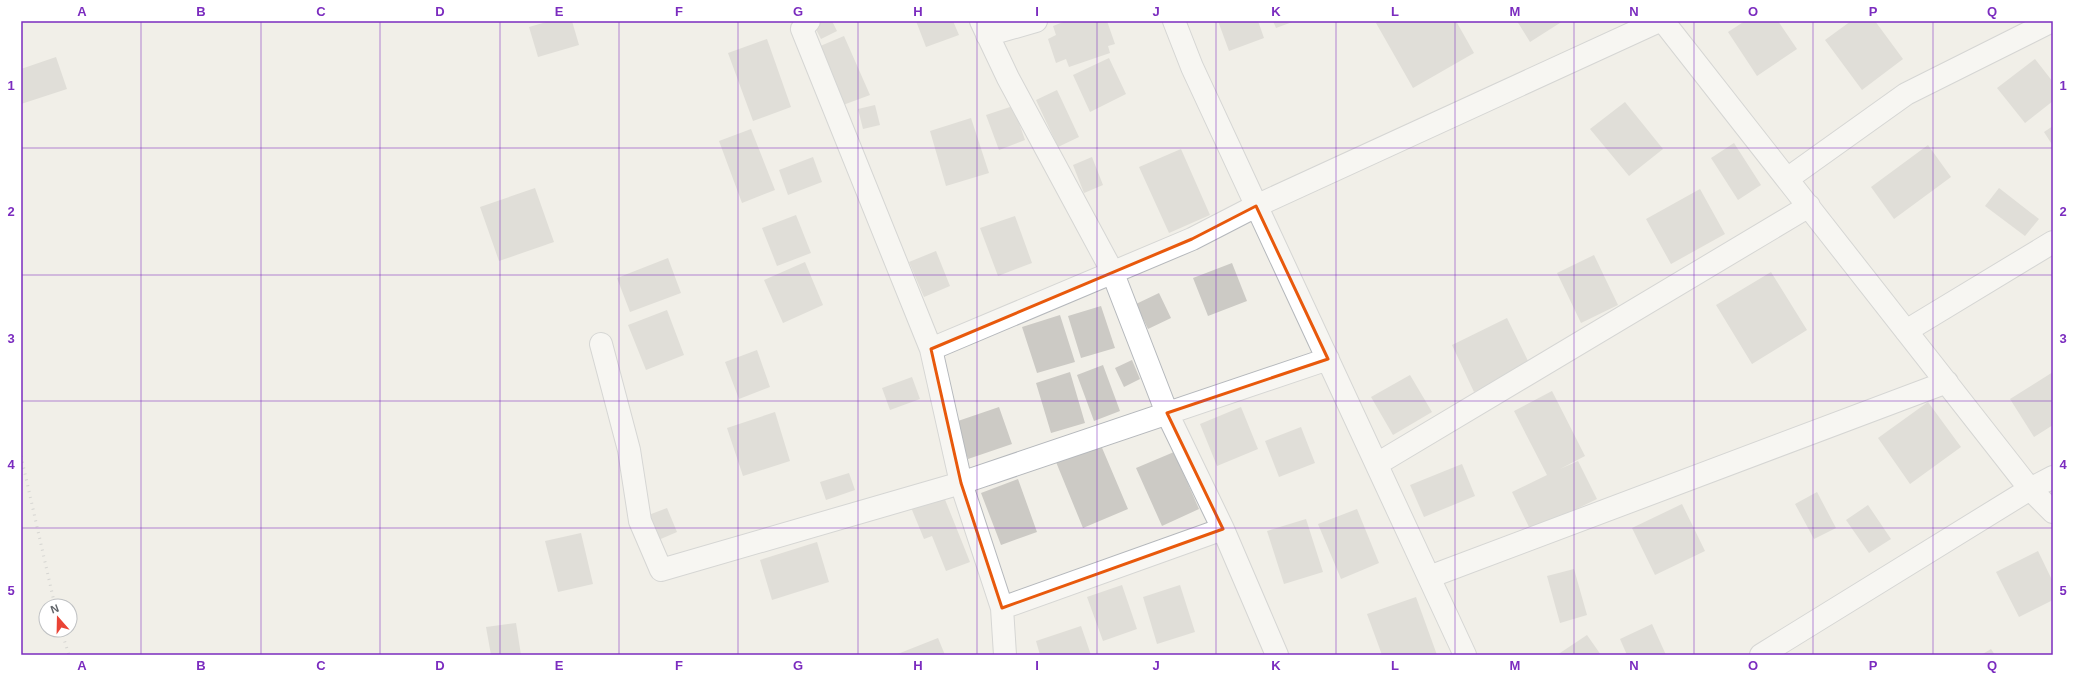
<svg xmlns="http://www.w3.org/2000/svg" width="2074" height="676" font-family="Helvetica,sans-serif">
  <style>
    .building { fill: #cccac5 }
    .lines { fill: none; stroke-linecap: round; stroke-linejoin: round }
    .street-casing { stroke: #b5b8bc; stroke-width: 24 }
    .street { stroke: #fff; stroke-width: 22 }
    .rail { stroke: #b6b7b8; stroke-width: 3; stroke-dasharray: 1 5; stroke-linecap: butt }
    .marked { fill: none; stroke: #e8590c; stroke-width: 3; stroke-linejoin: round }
    .grid { fill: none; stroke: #7b2cbf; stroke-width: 1; stroke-opacity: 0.55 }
    .neatline { fill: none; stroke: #7b2cbf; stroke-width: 1.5 }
    .grid-label { font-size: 13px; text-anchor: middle; font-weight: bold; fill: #7b2cbf }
  </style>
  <rect width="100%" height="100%" fill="#f1efe8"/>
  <path class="building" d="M550,21h22l7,24 -41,12 -9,-30z
    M832,21l5,10 -16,8 -9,-17z
    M916,21h37l6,14 -33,12z
    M1066,21h41l8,23 -7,2 2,7 -41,14 -3,-8 -10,4 -8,-24 8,-4 -3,-9z
    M1218,21h40l6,17 -35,13z
    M1273,21h22l-19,7z
    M1379,21h77l18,32 -61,35 -37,-65z
    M1517,21h46l-33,21z
    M1745,21h33l19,28 -40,27 -29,-44z
    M1851,21h24l28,38 -41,31 -37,-50z
    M844,36l26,59 -27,10 -25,-58z
    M767,39l24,68 -38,14 -25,-68z
    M56,57l11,32 -46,15v-35z
    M1109,58l17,36 -36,18 -17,-37z
    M2035,59l18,23v19l-28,22 -28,-35z
    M1057,90l22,47 -21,10 -22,-47z
    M1625,102l38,47 -34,27 -39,-47z
    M875,105l5,20 -17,4 -5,-20z
    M1013,106l12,34 -26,10 -13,-35z
    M971,118l18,55 -43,13 -16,-55z
    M2053,126v20l-9,-14z
    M751,129l24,61 -33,13 -23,-62z
    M1734,143l27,42 -23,15 -27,-42z
    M1928,145l23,32 -57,42 -23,-32z
    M1181,149l29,66 -41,18 -30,-66z
    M813,157l9,25 -34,13 -9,-25z
    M1092,157l11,28 -19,8 -11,-28z
    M535,188l19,54 -55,19 -19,-54z
    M1999,188l40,31 -14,17 -40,-30z
    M1700,189l25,45 -54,30 -25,-45z
    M796,215l15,38 -34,13 -15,-38z
    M1015,216l17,47 -34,13 -18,-48z
    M936,251l14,35 -26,11 -15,-35z
    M1594,255l24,50 -37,18 -24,-50z
    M668,258l13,35 -51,19 -13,-34z
    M805,262l18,43 -40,18 -19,-43z
    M1232,263l15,38 -39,15 -15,-38z
    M1771,272l36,58 -55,34 -36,-59z
    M1159,293l12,25 -23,11 -12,-25z
    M1101,306l14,42 -34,10 -13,-42z
    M667,310l17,45 -38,15 -18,-45z
    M1060,315l15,47 -38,11 -15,-46z
    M1507,318l23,47 -56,27 -22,-47z
    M757,350l13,37 -31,12 -14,-37z
    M1132,360l8,19 -16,8 -9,-19z
    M1103,365l17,46 -26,10 -17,-46z
    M1070,372l15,51 -34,10 -15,-50z
    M2053,372v53l-19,12 -24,-38z
    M1410,375l22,37 -39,23 -22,-38z
    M912,377l8,22 -30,11 -8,-22z
    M1552,391l33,65 -25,13 18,-8 19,38 -66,32 -19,-39 35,-17 -33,-64z
    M1928,402l33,45 -51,37 -32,-46z
    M999,407l13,37 -44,15 -13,-37z
    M1241,407l17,42 -41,17 -17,-42z
    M775,412l15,49 -47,15 -16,-48z
    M1301,427l14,36 -36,14 -14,-36z
    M1100,443l28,66 -45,19 -27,-66z
    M1174,452l25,57 -37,17 -26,-58z
    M1462,464l13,32 -51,21 -14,-32z
    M849,473l6,17 -29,10 -6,-18z
    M1018,479l19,53 -36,13 -20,-52z
    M942,492l28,70 -24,9 -14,-35 -8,3 -14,-34z
    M1817,492l19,36 -22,11 -19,-35z
    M1682,504l23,47 -50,24 -23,-47z
    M1868,505l23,34 -22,14 -23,-33z
    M667,508l10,24 -21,9 -10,-25z
    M1357,509l22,54 -38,16 -23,-55z
    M1306,519l17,53 -39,12 -17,-53z
    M581,533l12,51 -35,8 -13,-51z
    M817,542l12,40 -57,18 -12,-40z
    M2038,551l15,31v18l-34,17 -23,-45z
    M1574,569l13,46 -27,8 -13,-47z
    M1122,585l15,44 -34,12 -16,-44z
    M1180,585l15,47 -38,12 -14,-47z
    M1416,597l21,58h-55l-15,-41z
    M516,623l5,32h-30l-5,-28z
    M1652,624l14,31h-39l-7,-16z
    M1081,626l10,29h-51l-4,-14z
    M1587,635l14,20h-44z
    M938,638l7,17h-50z
    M1991,649l4,6h-14z"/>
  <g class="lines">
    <defs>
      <path id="street" d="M809,21l-7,8 129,320 30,134 41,125 3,47
        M981,21l27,57 104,193 55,142 56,116 54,126
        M1174,21l18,46 273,588
        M1663,21l367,468 23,23
        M987,35l49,-14
        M1787,179l119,-85 146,-73
        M1906,331l147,-89
        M601,344l28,106 11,71 21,49 300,-87 367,-124
        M931,349l261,-110 64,-33 403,-185
        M1377,464l432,-258
        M1429,577l518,-195
        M1002,608l221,-79
        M1761,655l269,-166 23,-12"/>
    </defs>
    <use href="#street" class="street-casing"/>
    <use href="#street" class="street"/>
    <path class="rail" d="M21,456l34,150
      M61,630l8,25"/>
  </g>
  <path d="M0 0H2074V676H0ZM1256,206l72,153 -161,54 56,116 -221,79 -41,-125 -30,-134 261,-110z" fill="#f1efe8" fill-opacity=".55" fill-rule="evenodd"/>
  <path class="marked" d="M1256,206l72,153 -161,54 56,116 -221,79 -41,-125 -30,-134 261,-110z"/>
  <path class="grid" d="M141,21v634M261,21v634M380,21v634M500,21v634M619,21v634M738,21v634M858,21v634M977,21v634M1097,21v634M1216,21v634M1336,21v634M1455,21v634M1574,21v634M1694,21v634M1813,21v634M1933,21v634M21,148h2032M21,275h2032M21,401h2032M21,528h2032"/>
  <rect width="2074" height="676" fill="none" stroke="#ffffff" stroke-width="44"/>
  <g transform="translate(58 618) rotate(340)"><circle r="19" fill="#ffffff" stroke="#bfc1c3"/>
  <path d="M0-3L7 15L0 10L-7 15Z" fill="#ea4335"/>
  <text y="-6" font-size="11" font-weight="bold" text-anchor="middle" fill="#5f6368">N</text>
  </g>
  <rect x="22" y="22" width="2030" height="632" class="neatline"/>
  <g class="grid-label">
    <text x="82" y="16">A</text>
    <text x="201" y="16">B</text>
    <text x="321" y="16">C</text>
    <text x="440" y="16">D</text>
    <text x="559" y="16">E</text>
    <text x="679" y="16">F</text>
    <text x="798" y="16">G</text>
    <text x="918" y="16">H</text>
    <text x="1037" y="16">I</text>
    <text x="1156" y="16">J</text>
    <text x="1276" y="16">K</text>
    <text x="1395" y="16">L</text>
    <text x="1515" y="16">M</text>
    <text x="1634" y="16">N</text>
    <text x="1753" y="16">O</text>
    <text x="1873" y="16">P</text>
    <text x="1992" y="16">Q</text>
    <text x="11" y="90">1</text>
    <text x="2063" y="90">1</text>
    <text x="11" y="216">2</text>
    <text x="2063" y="216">2</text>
    <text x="11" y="343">3</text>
    <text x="2063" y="343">3</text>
    <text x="11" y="469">4</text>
    <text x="2063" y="469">4</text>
    <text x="11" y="595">5</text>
    <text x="2063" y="595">5</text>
    <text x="82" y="670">A</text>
    <text x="201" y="670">B</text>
    <text x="321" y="670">C</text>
    <text x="440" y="670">D</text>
    <text x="559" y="670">E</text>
    <text x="679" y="670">F</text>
    <text x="798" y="670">G</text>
    <text x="918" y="670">H</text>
    <text x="1037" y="670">I</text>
    <text x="1156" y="670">J</text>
    <text x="1276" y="670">K</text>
    <text x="1395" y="670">L</text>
    <text x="1515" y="670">M</text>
    <text x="1634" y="670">N</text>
    <text x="1753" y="670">O</text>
    <text x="1873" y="670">P</text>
    <text x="1992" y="670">Q</text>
  </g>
</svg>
